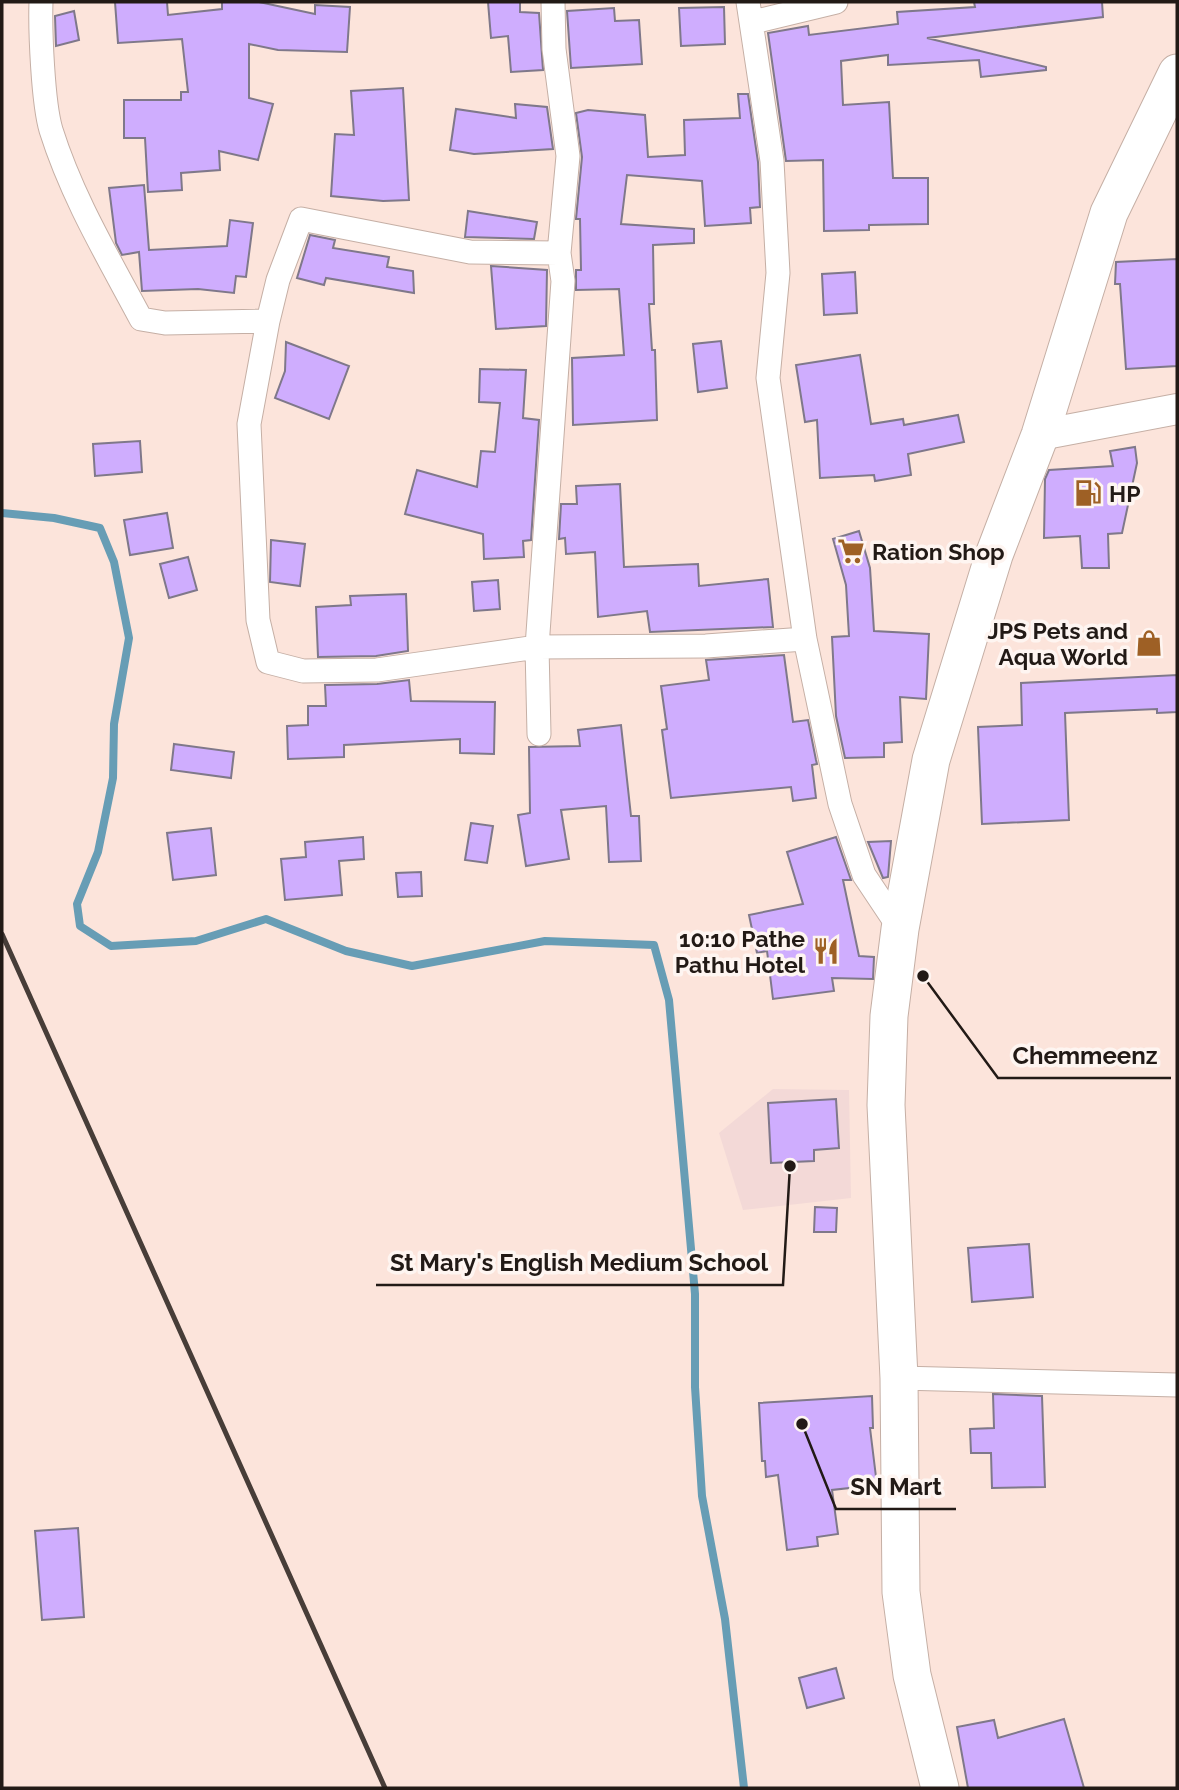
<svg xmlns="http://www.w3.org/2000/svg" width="1179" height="1790" font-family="Raleway,sans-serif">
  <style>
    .education { fill: #f3d9d7 }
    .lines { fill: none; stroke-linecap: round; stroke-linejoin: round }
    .stream { stroke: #679db5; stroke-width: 8 }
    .building { fill: #cfadfe; stroke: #7f788a; stroke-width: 2 }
    .minor-casing { stroke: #c5afa5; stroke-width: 25 }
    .tertiary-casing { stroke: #c5afa5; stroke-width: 32 }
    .primary-casing { stroke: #c5afa5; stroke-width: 39 }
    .minor { stroke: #fff; stroke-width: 23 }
    .tertiary { stroke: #fff; stroke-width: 30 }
    .primary { stroke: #fff; stroke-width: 37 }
    .rail { stroke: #473d38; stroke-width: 5 }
    .labels { text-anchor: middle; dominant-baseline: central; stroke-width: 7; stroke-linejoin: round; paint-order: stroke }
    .poi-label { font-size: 23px; font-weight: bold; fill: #221a16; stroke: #fef5f1; text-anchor: start }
    .leader { fill: none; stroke: #221a16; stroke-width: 2.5 }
    .callout-dot { fill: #221a16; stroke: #fef5f1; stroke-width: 2.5 }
    .callout-label { font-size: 24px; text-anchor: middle; font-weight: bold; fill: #221a16; stroke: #fef5f1; stroke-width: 7; stroke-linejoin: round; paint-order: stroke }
  </style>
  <rect width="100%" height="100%" fill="#fce4db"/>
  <path class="education" d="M773,1089l76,1 2,108 -108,12 -24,-77z"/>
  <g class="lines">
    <path class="stream" d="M2,513l52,5 46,10 14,34 15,76 -15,86 -1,54 -15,74 -21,52 3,22 31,20 85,-5 70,-22 80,32 66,15 133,-25 109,4 15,55 26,294v93l7,109 23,123 19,169"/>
  </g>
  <path class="building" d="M115,2h52l1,13 54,-6v-7h37l56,12v-9l35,2 -3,45 -69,-2 -29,-6v54l24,6 -15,56 -39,-9 1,19 -39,3 1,17 -34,2 -3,-54h-21v-38h57v-8h7l-6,-53 -64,4z
    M488,2h32v10l19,1 4,57 -32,2 -3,-36 -17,2z
    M974,2h128l1,15 -176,21 119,29v3l-65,7 -2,-17 -91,5v-10l-47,6 2,44 46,-3 4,76h35v46l-59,1v5l-45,1 -1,-71 -37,1 -18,-128 40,-7 1,9 89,-11 -1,-12 78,-5z
    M724,7l1,37 -44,2 -2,-38z
    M614,8l1,13 24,-1 3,44 -71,4 -4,-57z
    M74,11l5,29 -23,6 -1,-30z
    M403,88l6,112 -26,1 -52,-5 4,-62 19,1 -3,-44z
    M738,94h10l10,68 2,45 -10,1 1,15 -46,3 -3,-45 -75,-6 -6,49 73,5v14l-41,2 1,59h-5l3,46h3l2,70 -84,5 -1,-67 52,-3 -5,-66 -43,1v-20h5l-1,-51h-4l6,-62 -6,-44 12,-3 57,5 3,42 37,-2 -1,-35 56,-2z
    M515,104l32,3 6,42 -79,5 -24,-4 6,-41 60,9z
    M144,185l5,65 78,-4 3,-26 23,3 -7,54 -10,-1 -2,17 -36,-4 -56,2 -3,-39 -17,3 -6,-12 -7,-55z
    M468,211l69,11 -3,17 -69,-2z
    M310,235l25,5 -2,8 56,9 -2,10 26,4 1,22 -88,-15 -2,7 -27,-7z
    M1177,259v107l-51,3 -6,-85h-5l1,-22z
    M491,266l56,4 -1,56 -50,3z
    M855,272l2,41 -33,2 -2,-41z
    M721,341l6,47 -29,4 -5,-48z
    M286,342l63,24 -20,53 -54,-21 10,-27z
    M860,355l11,69 32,-5 1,6 54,-10 6,27 -56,12 3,21 -36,6 -1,-6 -54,3 -3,-58 -12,2 -9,-57z
    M480,369l46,1 -3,48 16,2 -8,120 -8,1 1,16 -40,2 -1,-25 -78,-20 12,-44 60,17 4,-36 14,1 5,-49 -21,-1z
    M140,441l2,31 -47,4 -2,-32z
    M1135,447l2,16 -15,70 -14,1 1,34h-27l-2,-32 -36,2 1,-59 4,-9 64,-4 -3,-15z
    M620,484l4,83 74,-3 1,22 69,-7 5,48 -123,5 -3,-21 -49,6 -3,-65 -29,2 -1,-16 -6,1 2,-35h16l-1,-18z
    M167,513l6,35 -43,7 -6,-35z
    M859,531l11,37 4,63 55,3 -3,65 -26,-2 2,45 -18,1v14l-39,1 -9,-42 -4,-79 17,-1 -3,-51 -13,-46z
    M271,540l34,4 -5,42 -30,-4z
    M188,557l9,33 -28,8 -9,-34z
    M498,580l2,29 -26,2 -2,-29z
    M406,594l2,57 -32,5 -58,1 -2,-50 35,-2 -1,-9z
    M784,655l9,67 15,-2 8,40 1,4 -5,1 4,33 -23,3 -2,-14 -120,11 -9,-68 5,-1 -6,-43 48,-6 -3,-20z
    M1177,675v37l-20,1v-4l-92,4 4,107 -87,4 -4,-97 44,-2 -1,-42z
    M409,680l2,21 84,1 -1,52 -34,-1v-14l-116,6v12l-56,2 -1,-33 21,-1v-19h18l-1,-21 52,-1z
    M621,725l10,91h8l2,45 -32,1 -3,-56 -45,4 8,49 -43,7 -8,-51 12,-2 -1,-66 51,-1 -2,-16z
    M174,744l60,8 -3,26 -60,-8z
    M471,823l22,3 -6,37 -22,-3z
    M211,828l5,47 -43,5 -6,-47z
    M363,837l1,22 -25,2 3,34 -57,5 -4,-41 25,-2 -1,-15z
    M836,837l15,43h-8l16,76 15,1 -1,22 -41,-1 2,13 -61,8 -6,-48 -10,2 -8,-38 54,-11 -16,-52z
    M891,841l-3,36 -5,1 -15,-36z
    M421,872l1,24 -24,1 -2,-24z
    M836,1099l3,49 -25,2v11l-43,2 -3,-60z
    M815,1207l22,1 -1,24h-22z
    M1029,1244l4,53 -61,5 -4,-54z
    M993,1394l49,2 3,91 -53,1 -1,-35h-20l-1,-24 24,-1z
    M872,1396l1,32h-3l7,57 -45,5 6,44 -21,3 1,9 -31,4 -9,-75 -12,2 -1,-16h-3l-3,-58z
    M78,1528l6,89 -42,3 -7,-89z
    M836,1668l8,30 -37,10 -8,-30z
    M1064,1719l20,69h-116l-11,-61 37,-7 4,18z"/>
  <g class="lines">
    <defs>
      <path id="minor" d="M41,2c-1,29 2,101 10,128 21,67 57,127 90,189l24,4 103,-2 -19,103 9,196 10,42 35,9 74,-1 160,-23 169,-1 99,-7
        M748,2l24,159 6,112 -10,105 37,261 35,165 24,71 36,54
        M753,22l83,-20
        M268,321l10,-41 23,-61 169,33 89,1 9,-97 -14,-107 -1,-47
        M539,734l-2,-87 26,-366 -4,-28
        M899,1378l278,7"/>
      <path id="tertiary" d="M1040,435l137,-26"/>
      <path id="primary" d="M940,1788l-28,-113 -11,-83 -2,-214 -13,-273 3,-89 11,-87 31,-169 63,-205 46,-120 69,-222 68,-140"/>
    </defs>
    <use href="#minor" class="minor-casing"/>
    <use href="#tertiary" class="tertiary-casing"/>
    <use href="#primary" class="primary-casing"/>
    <use href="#minor" class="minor"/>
    <use href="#tertiary" class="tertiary"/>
    <use href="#primary" class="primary"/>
    <path class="rail" d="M2,934l383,854"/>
  </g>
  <defs>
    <symbol id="fuel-bare" viewBox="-9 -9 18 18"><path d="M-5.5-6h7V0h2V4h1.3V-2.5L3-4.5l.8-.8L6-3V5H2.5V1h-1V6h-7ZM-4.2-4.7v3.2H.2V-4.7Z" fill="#9e6025" stroke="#fef5f1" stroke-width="2.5" paint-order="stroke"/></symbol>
    <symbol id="supermarket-bare" viewBox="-9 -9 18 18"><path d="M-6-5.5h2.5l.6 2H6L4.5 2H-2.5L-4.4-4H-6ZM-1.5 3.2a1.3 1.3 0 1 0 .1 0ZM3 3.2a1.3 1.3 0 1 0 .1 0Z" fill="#9e6025" stroke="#fef5f1" stroke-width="2.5" paint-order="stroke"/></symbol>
    <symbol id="shop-bare" viewBox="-9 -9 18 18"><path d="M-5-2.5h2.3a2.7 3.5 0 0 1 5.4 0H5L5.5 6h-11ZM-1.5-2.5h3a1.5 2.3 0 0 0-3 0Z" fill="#9e6025" stroke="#fef5f1" stroke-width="2.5" paint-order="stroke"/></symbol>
    <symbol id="restaurant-bare" viewBox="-9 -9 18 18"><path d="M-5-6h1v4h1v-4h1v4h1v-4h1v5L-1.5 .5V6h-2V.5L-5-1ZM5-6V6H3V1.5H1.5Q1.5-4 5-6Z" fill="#9e6025" stroke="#fef5f1" stroke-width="2.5" paint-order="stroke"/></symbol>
  </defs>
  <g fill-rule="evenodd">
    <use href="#fuel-bare" x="1069" y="474" width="38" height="38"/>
    <use href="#supermarket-bare" x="832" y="532" width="38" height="38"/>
    <use href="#shop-bare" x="1130" y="624" width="38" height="38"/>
    <use href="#restaurant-bare" x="807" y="932" width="38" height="38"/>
  </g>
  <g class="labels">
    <g class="poi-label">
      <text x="1109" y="493">HP</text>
      <text x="872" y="551">Ration Shop</text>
      <text x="1128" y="630" text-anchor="end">JPS Pets and<tspan x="1128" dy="26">Aqua World</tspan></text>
      <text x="805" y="938" text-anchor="end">10:10 Pathe<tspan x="805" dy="26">Pathu Hotel</tspan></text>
    </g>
  </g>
  <path class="leader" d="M923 976L998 1078H1171M790 1166L783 1285H376M802 1424L836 1509H956"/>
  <g class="callout-dot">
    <circle cx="923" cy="976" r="7"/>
    <circle cx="790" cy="1166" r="7"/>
    <circle cx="802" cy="1424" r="7"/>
  </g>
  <g class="callout-label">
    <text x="1085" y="1064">Chemmeenz</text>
    <text x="579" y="1271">St Mary's English Medium School</text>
    <text x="896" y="1495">SN Mart</text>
  </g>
  <rect width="1179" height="1790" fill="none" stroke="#221a16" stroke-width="7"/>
</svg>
